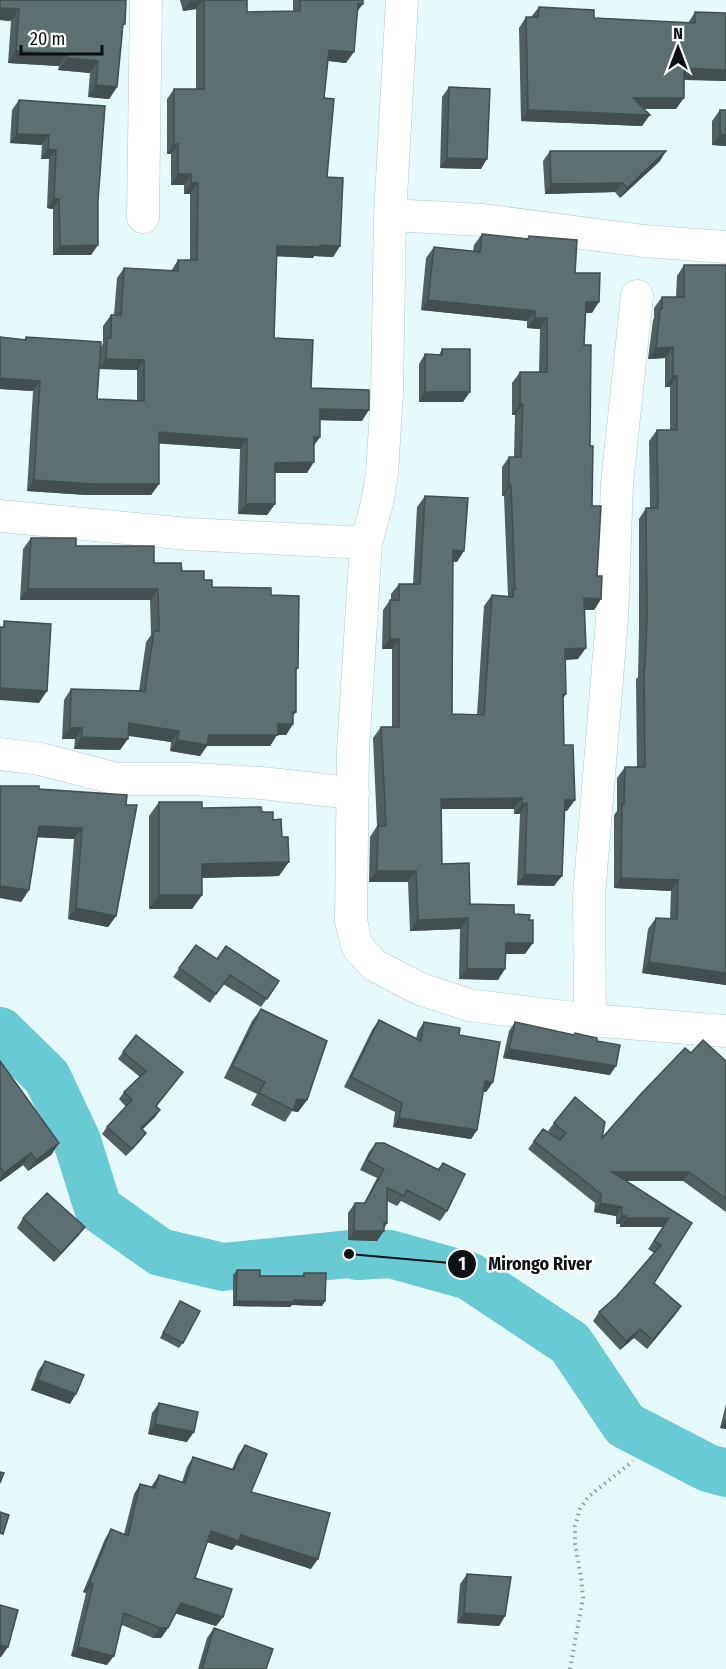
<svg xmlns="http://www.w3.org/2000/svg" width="726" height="1669" font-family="'Fira Sans Condensed',sans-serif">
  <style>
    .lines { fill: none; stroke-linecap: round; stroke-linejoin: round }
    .river { stroke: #68cad3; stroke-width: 48 }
    .minor-casing { stroke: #b3c6c7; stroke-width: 33 }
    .path { stroke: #8e9c9d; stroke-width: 4; stroke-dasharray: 1.5 4.5; stroke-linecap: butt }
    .minor { stroke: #fff; stroke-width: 32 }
    .wall { fill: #515f61; fill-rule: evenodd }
    .shaded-wall { fill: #424e4f }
    .building { fill: #5e6f71; stroke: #424e4f; stroke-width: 1.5 }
    .leader { fill: none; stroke: #0c1213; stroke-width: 2 }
    .callout-dot { fill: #0c1213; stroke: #fff; stroke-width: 2 }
    .mark-label { font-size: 18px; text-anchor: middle; font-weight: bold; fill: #fff }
    .callout-label { font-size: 18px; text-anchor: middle; font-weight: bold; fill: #0c1213; stroke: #fff; stroke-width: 5; stroke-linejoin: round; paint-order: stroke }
  </style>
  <rect width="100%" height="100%" fill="#e7fafb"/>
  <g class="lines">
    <path class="river" d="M0,1031l47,46 30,64 21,67 62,44 63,15 126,-13 9,2 32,-2 79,22 101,67 55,82 83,43 18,5"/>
    <defs>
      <path id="minor" d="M402,0l-12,215 -3,178 -5,80 -5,30 -11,40 -13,208 -2,170 6,25 17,19 46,24 49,16 121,15 136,11
        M390,215l93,5 161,21 82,6
        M143,217l3,-217
        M0,516l188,18 178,9
        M0,754l40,5 77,20h77l67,4 92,10
        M590,1020l-1,-125 23,-276 5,-136 20,-187"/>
    </defs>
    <use href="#minor" class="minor-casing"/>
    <path class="path" d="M570,1669l13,-71 -2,-21 -6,-33v-18l5,-17 8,-12 45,-36"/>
    <use href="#minor" class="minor"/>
  </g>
  <path class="wall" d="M0,0l125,24 -3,3 -5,60 -8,12 -21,-2 2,-24 -32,-3 1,-4 -51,-3 3,-42 -11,-1z
    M180,0h67v12l46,-1v-11h70l-5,11 -12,52 -18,-2 -4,37 3,79 13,69 -7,11 -19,-1 -1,2 -36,-2 -3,82 37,50 51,33 -42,-1v17l-6,8 -7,28h-32v31l-8,11 -29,-1 2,-65 -81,-6v41l-8,11h-64l-60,-4 6,-100 -33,-2v-52l24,3 2,-3 75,10 2,-4v-17l8,-11h3l3,-37 7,-10 47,3 7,-11h12v-66h-6v-9h-13v-31h-4v-55l7,-10h22v-80l-13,2zM99,369l38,1v30l-40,-1z
    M539,7l55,11 94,5 7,-11 31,1v68l-42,-1 -8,29h-32l-2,17 -121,-5 -2,-93 7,-11h5z
    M449,87l32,82 -41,-1 2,-71z
    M19,100l86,6 -14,149h-38v-46l-6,-1 2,-49h-8l1,-14 -32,-2 2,-33z
    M720,110l6,36 -14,-1v-24z
    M550,151l110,10 -40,37 -5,-6 -70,2 -2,-33z
    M482,234l45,5 2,-3 46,37 17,40h-6l-2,32 6,101 2,60 5,70 4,23 -7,11h-9l-7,49 -12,1v34l-3,5 1,46 3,66h-3l-10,75 -37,-1 3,-71h-6v-5h-73l1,55 28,40 44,10 11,40h-19l-8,26 -39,-1 1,-50 -50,2 -2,-49h-39l1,-45 7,-11 -4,-88 8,-11h11v-78h-10l1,-39 7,-10h1v-6l8,-10h14l4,-77 8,-11 32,66 -4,-1 -1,153 25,1 7,-109 8,-11 16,1 -4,-100h-2v-29l7,-10h5l1,-42h-3v-32l8,-11h19l1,-43 -13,-1v-7l-106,-11 5,-52 8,-11 39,4 1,-6z
    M684,265h42v720l-84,-12 6,-44 8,-11 14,1 1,-28 -57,-3v-73l3,-4v-33l8,-11h12l-1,-88 2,-2 1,-48v-110l7,-11h4l-1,-67 8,-11h13v-43h-5v-29l-17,1 5,-39 1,-2v-10l8,-11h14l1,-21z
    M442,349l21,53h-44v-38l6,-10 14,1z
    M31,538l45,8 78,17 28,8 22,9 8,7 59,8 27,73 -2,3v41l-3,4v8l-7,11h-9l-7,11h-63l-7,10 -30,-5 1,-9 -43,-6 -8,14 -46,-1 1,-10h-13l2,-39 7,-11 68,2 7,-49 5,-7 -1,-35h-130l3,-51z
    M39,789l88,6 -11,121 -8,11 -40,-8 6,-80 -37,-2 -8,53 -8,12z
    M159,802l43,6 60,4 17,64 -77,2v17l-10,14h-43v-93z
    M196,945l21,14 62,22 -18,26 -38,-23 -13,19 -37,-26z
    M261,1009l46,91 -9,12 -6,-1 -7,11 -34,-17 6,-11 -33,-16 28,-57z
    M379,1020l37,19 2,-8 6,-9 35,13 34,47 -7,10 -3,-1 -6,39 -6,9 -78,-12 2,-15 -51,-25 28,-57z
    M515,1022l58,13 2,-2 22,8 13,34 -107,-17 6,-27z
    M123,1052l60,20 -27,34 4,4 -5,7 -13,12 -1,11 -15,16 -24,-22 5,-7 19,-20 -7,-8 5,-7 16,-15 -22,-18z
    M691,1053l35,8v151l-43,-31h-58l67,42 -38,60 27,23 -6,9 -28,34 -13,-11 -14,12 -27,-29 6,-9 18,-16 37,-43 -6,-4 15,-22h-43v-3h-4v-8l-22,-4 1,-9 -67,-54 15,-20 11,7 -6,-5 6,-8 48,15z
    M0,1061l59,82 -8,12 -23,16 -5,-6 -23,17z
    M376,1143l62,26 5,-6 4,48 -7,10 -39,-20 -4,5 -10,-5v22l-10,18 -29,-1v-27l7,-10h9l13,-25 -17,-8 9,-18z
    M23,1218l62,9 -7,9 -24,26 -37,-34z
    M237,1270l23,6h42l2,-3 21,28 -3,5 -30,-1 -2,2 -57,-1v-31z
    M180,1301l3,42 -4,5 -19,-10z
    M45,1361l25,43 -39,-14 7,-19z
    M159,1403l28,39 -39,-8 4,-21z
    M726,1404v25l-6,-1z
    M245,1445l6,47 60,77 -75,-24 -4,5 -25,-8 -12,36 28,39 -7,9 -40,-13 -8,15 -7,10h-8l-31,-13 -15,40 -36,-9 15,-63 -3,-1 22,-53 6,-10 13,5 10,-40 6,-10 11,3 8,-12 23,7 5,-15 6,-10 39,12 6,-14z
    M467,1574l38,42 -6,10 -42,-3 3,-39z
    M214,1628l52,41h-68l9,-31z"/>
  <path class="shaded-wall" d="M203,0l-7,9 -13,2 7,-10z
    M358,4h5l-8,10z
    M0,8l19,1 -8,12 -11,-1z
    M329,50l25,2 -8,11 -24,-3z
    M16,51l51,3 -8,12 -51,-3z
    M67,58l31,3 -8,12 -32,-3z
    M684,68l42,2v11l-50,-2z
    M96,85l21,2 -8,12 -21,-2z
    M633,98h51l-8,11h-51z
    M528,110l122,5 -8,11 -121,-5z
    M17,134l32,1 -7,10 -32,-2z
    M720,134l6,1v11l-14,-1z
    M174,144h4l-7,10h-4z
    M48,149l8,1 -7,9h-8z
    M666,151l-6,10 -40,37 7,-10z
    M447,158l40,1 -6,10 -41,-1z
    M178,174h13l-7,11h-13z
    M191,183h7l-8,11h-6z
    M622,183l-7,9 -70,2 6,-10z
    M54,199h5l-6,10 -6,-1z
    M98,245l-7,10h-38l7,-9z
    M320,245l20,1 -7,11 -19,-1 -1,2 -43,-2 7,-10z
    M428,300l107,11 -8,10 -106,-11z
    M586,302h13l-7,11h-13z
    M535,318h12l-7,11 -13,-1z
    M673,347l-8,11 -17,1 8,-11z
    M106,359l38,1 -7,10 -38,-1z
    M673,376h4l-7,11h-5z
    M0,378l40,3 -7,10 -33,-2z
    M425,392h45l-7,10h-44z
    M520,404h3l-8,11h-3z
    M320,409l49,1 -7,11 -50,-1z
    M159,432l88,7 -7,10 -89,-6z
    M314,437h6l-8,11z
    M314,462l-7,11h-40l8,-10z
    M34,480l125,4 -8,11h-64l-60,-4z
    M509,485h2l-7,11h-2z
    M246,504h29l-8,11 -29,-1z
    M453,550l11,1 -7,11 -12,-1z
    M28,589h130l-8,11h-130z
    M584,598l17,1 -7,11 -17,-1z
    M390,639h9l-7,10h-10z
    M586,648l-8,11 -20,1 7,-11z
    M0,688l47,3 -8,12 -39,-3z
    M129,723l50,8 -8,11 -50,-8z
    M278,724h15l-7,11h-9l-7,11h-63l-7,10 -30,-5 7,-11z
    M70,728h12l-7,11h-13z
    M82,737l46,2 -8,11 -46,-1z
    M522,798l-8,11h-81l8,-10z
    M565,800h10l-8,11h-10z
    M527,803l-7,11h-6l8,-10z
    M39,826l43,2 -8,11 -43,-2z
    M289,862l-10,14 -87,2 10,-14z
    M377,871h39l-8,11h-39z
    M525,874l37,2 -8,10 -37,-1z
    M621,878l57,2 -7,11 -57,-3z
    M0,886l29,4 -8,12 -21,-4z
    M159,895h43l-10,14h-43z
    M76,908l40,8 -8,11 -40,-8z
    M468,918l-8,11 -50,2 8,-11z
    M506,943h27l-8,11h-26z
    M649,962l77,11v12l-84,-12z
    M467,969h38l-7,11 -39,-1z
    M509,1049l107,17 -6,9 -107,-17z
    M485,1081l8,1 -7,10 -8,-2z
    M297,1099l10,1 -9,12 -6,-1z
    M160,1110l-5,7 -19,19 5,-8z
    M399,1118l78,12 -6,9 -78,-12z
    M146,1133l-5,7 -15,16 6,-7z
    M59,1143l-8,12 -23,16 8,-11z
    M31,1153l-8,12 -23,17v-3l4,-6z
    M612,1172h77l-6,9h-77z
    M600,1203l22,4 -6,9 -22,-4z
    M622,1216h4l-6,8h-4z
    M626,1218h43l-6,9h-43z
    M384,1223h3l-5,8h2l-7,10 -29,-1 6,-9z
    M85,1227l-7,9 -24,26 7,-9z
    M294,1300l31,1 -3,5 -30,-1 -2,2 -57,-1 3,-5z
    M681,1306l-6,9 -28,34 6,-9z
    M640,1329l-6,9 -14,12 6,-9z
    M38,1380l38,14 -6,10 -39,-14z
    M726,1419v10l-6,-1z
    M155,1424l39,8 -7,10 -39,-8z
    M211,1531l30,4 77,24 -7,10 -75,-24 -4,5 -28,-9z
    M90,1582l3,2 -7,9 -3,-1z
    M181,1603l42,14 -7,9 -42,-13z
    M464,1613l41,3 -6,10 -42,-3z
    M160,1628h8l-7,10h-8z
    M0,1645l8,2 -7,10h-1z
    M78,1647l36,9 -7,9 -36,-9z"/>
  <path class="building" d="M0,0h126l-1,24h-2l-6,63 -21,-2 2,-24 -31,-3v-4l-51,-3 3,-42 -19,-1z
    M204,0h43v12l53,-1v-11h63v4h-5l-4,48 -25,-2 -5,48 10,1 -7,78 16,1 -3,68 -20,-1v2l-43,-1 -3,92 39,2 -2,48 58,2v20l-49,-1v28h-6v25l-39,1v41h-29l1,-65 -88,-7v52h-64l-61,-4 6,-99 -40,-3v-41l26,3v-3l75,5 -4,57 47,2v-41l-38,-1 1,-21h4v-23h10l3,-47 54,3v-11h19l1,-77h-7v-9h-13v-30h-4v-55h30z
    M539,7l55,3v8l101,5v-11l31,1v57l-42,-2v30h-51l17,17 -122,-5 -2,-93h12z
    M449,87l41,2 -3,70 -40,-1z
    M19,100l86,6 -7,95v44l-38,1 -1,-47h-5l2,-49 -8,-1 1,-14 -32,-1z
    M720,110h6v25l-6,-1z
    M550,151h116l-39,37 -5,-5 -71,1z
    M482,234l46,5 1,-3 48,4 -2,33h25l-1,29h-13l-2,43h7l-1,101h3l-1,60h9l-4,70h5l-1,23 -17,-1 2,50 -21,1 1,45h-3l1,51h9l2,55h-10l-3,76 -37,-2 2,-71 -5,1v-6l-81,1 1,65 27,-1 1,41 44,1v9l16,1 -1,5h4v23h-27l-1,26h-38l1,-51 -50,2 -2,-49h-39l1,-45h8l-5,-99h18v-88h-9v-39h9v-16h21l5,-88 43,2 -4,53 -11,-1 -1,164 32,1 8,-120 21,2v-8h2l-4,-104h-2v-28h12l2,-53h-3v-32h27v-54h-12v-7l-107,-11 6,-53 46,5z
    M684,265h42v708l-77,-11 7,-44 21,1 1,-39 -57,-2 1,-74h2l1,-37h20l-1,-99h1l2,-50 -1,-110h12l-1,-78h20v-54h-4v-29l-17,1 4,-39h2v-12h22z
    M442,349h28v43h-45v-38l17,1z
    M31,538h45v8h78v17h27l1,8h22v9h8v7l59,1v7l28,1 -1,72h-2v44h-3v12h-15v11h-69l-2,10 -30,-5 2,-9 -50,-8 -1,16 -46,-2v-9h-12l1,-39 74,2 9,-60h5l-1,-42h-130z
    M4,621l47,3 -4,67 -47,-3v-61h4z
    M0,786h39v3l88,6 -1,10h11l-21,111 -40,-8 6,-80 -43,-2 -10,64 -29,-4z
    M159,802h43v6l59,-1 1,5h11v8l8,-1 1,18h6l1,25 -87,2v31h-43z
    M196,945l21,14 9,-13 53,35 -12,18 -37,-24 -14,19 -37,-26z
    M261,1009l66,32 -20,59 -10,-1 -4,11 -34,-17 6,-11 -33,-16z
    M379,1020l42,21 3,-19 36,6 -1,7 41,7 -7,40 -8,-1 -8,49 -78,-12 3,-15 -51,-26z
    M515,1022l59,13 1,-2 22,5v3l23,4 -4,21 -107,-17z
    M136,1035l47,37 -27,34 4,4 -19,18 5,5 -14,16 -25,-22 25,-27 -8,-8 22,-21 -23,-19z
    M703,1040l23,21v138l-37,-27h-77l80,51 -38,60 27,23 -28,34 -13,-11 -14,12 -27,-29 18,-16 44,-51 -7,-4 15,-23h-43v-2h-4v-9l-22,-4 1,-9 -67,-53 9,-12 17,11 6,-7 -12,-10 21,-26 30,25 -3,16 39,-44 44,-46 6,5z
    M0,1061l59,82 -23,17 -5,-7 -27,20 -4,-6z
    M376,1143h8l55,27 4,-7 22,11 -18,37 -40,-21 -3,6 -17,-8v35h-3v8h-30l1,-28h10l19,-34 -17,-9z
    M47,1193l38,34 -24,26 -38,-35z
    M237,1270h23v6h44v-3h22l-1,28 -31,-1v2l-58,-1z
    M180,1301l20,10 -17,32 -20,-10z
    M45,1361l39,14 -8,19 -38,-14z
    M159,1403l39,9 -4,20 -39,-8z
    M245,1445l22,9 -16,38 79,21 -12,46 -77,-24 -2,6 -28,-10 -16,47 37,11 -9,28 -42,-14 -13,25h-8l-36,-15 -10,43 -36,-9 15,-63 -3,-2 21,-53 17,7 12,-52 15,4 4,-13 26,8 8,-26 41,13z
    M0,1472l4,1 -4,10z
    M0,1512l9,3 -6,19 -3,-1z
    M467,1574l44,3 -6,39 -41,-3z
    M0,1605l18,5 -10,37 -8,-2z
    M214,1628l59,21 -7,20h-64z"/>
  <path class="leader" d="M349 1254L462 1264"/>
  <g class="callout-dot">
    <circle cx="349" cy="1254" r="6"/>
    <circle cx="462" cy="1264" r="15"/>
  </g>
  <g class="mark-label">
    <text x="462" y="1270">1</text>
  </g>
  <g class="callout-label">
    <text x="540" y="1270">Mirongo River</text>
  </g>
  <g transform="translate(678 48)" stroke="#ffffff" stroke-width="4.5" paint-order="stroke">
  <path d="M0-4.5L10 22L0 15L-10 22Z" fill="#0c1213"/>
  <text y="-9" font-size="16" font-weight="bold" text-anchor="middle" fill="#0c1213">N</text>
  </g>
  <path d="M21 45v9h81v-9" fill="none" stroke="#0c1213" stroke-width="3"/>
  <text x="30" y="45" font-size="18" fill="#0c1213" stroke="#ffffff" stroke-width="4.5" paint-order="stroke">20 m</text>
</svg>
